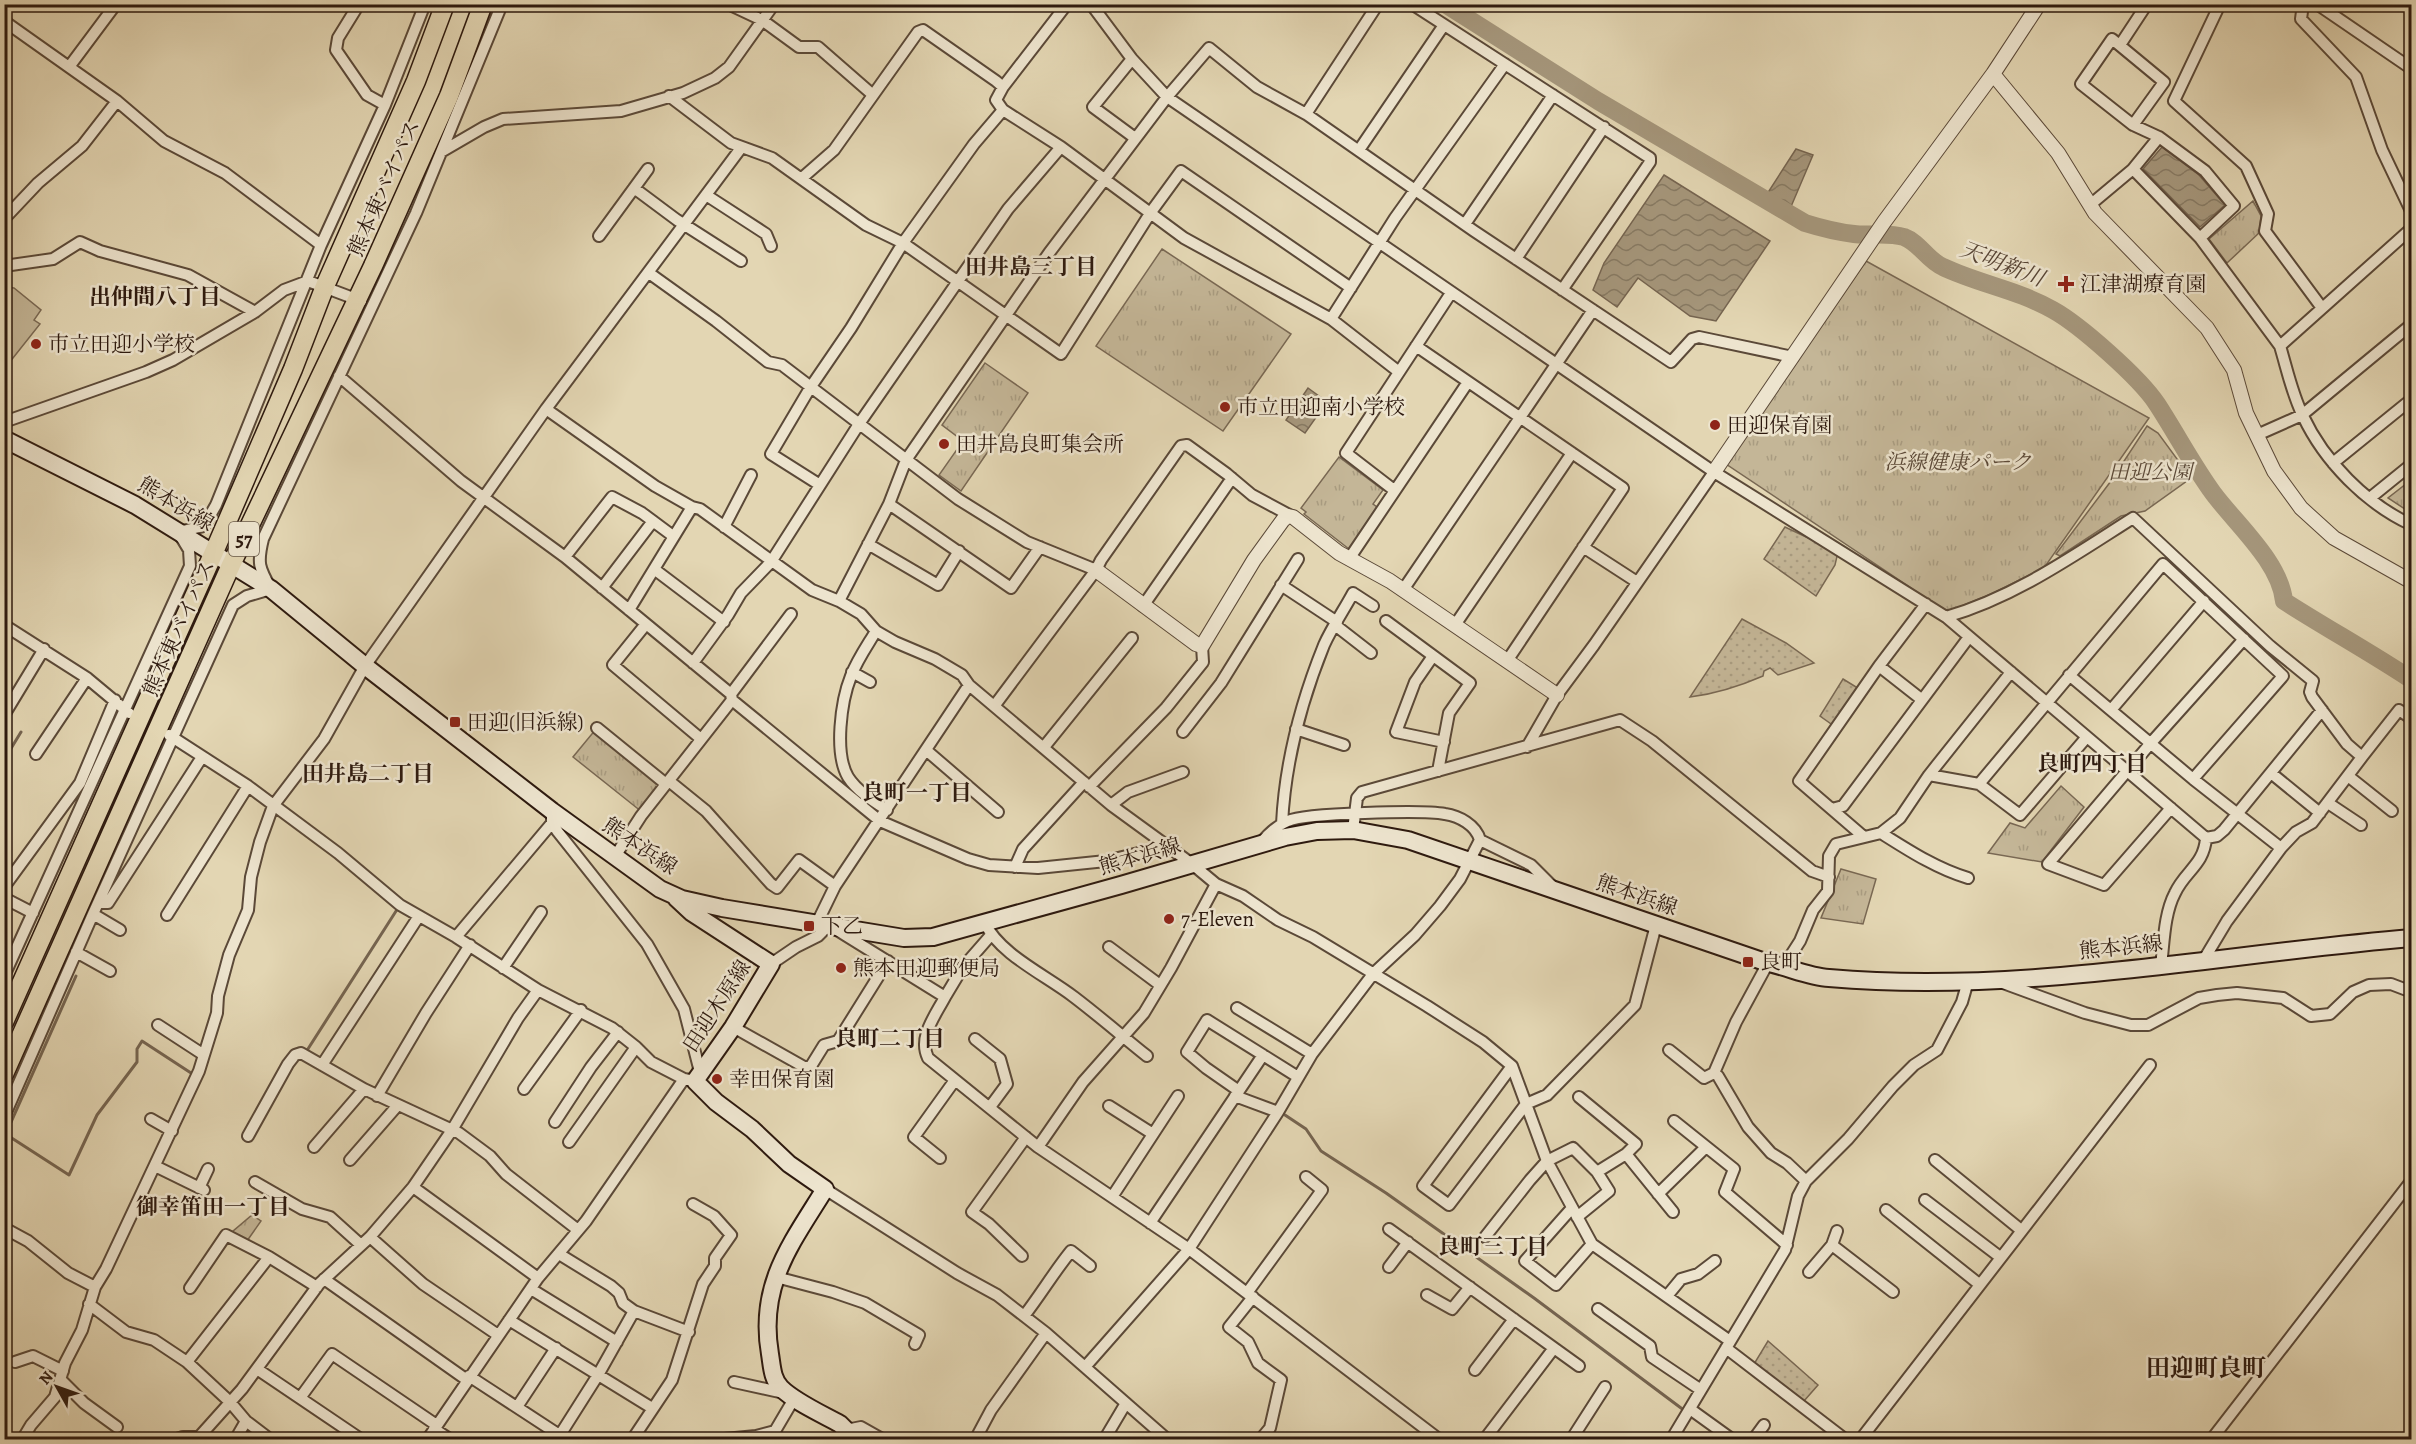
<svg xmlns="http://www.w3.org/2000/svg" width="2416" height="1444" font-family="Alegreya,'Noto Serif JP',serif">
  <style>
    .grass { fill: url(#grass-dots); stroke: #796853; stroke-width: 1.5 }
    .park { fill: url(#park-tufts); stroke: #796853; stroke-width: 1.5 }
    .pitch { fill: #c4b697; stroke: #796853; stroke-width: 1.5 }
    .water { fill: url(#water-waves); stroke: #756450; stroke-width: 1.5 }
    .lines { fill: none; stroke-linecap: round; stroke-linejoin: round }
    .stream { stroke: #756450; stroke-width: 3 }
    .river { stroke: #a5967b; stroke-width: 18 }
    .minor-casing { stroke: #5b4938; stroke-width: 14 }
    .tertiary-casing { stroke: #5b4938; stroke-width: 16 }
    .secondary-casing { stroke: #2e1a0f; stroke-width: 20 }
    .trunk-casing { stroke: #2e1a0f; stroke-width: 21 }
    .minor { stroke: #ede4ce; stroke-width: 10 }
    .tertiary { stroke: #ede4ce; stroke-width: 14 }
    .secondary { stroke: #ede4ce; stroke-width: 16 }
    .trunk { stroke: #e3d6b3; stroke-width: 18 }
    .poi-dot { fill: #8f2418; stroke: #ede4ce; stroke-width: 2 }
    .labels { text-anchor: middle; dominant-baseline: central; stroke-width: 5; stroke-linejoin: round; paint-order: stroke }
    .shield { fill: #ede4ce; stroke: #675748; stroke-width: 1.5 }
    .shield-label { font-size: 20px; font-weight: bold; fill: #2e1a0f }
    .street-label { font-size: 21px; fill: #2e1a0f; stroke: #ede4ce }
    .poi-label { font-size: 21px; fill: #2e1a0f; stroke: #ede4ce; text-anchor: start }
    .park-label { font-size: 21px; font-style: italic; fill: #5b4938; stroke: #ede4ce }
    .water-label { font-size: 22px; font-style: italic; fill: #584535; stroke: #ede4ce }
    .neighbourhood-label { font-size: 22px; font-weight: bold; fill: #2e1a0f; stroke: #ede4ce }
    .quarter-label { font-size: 24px; font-weight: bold; fill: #2e1a0f; stroke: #ede4ce }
  </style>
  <defs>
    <pattern id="grass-dots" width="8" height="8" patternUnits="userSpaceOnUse" patternTransform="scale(1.5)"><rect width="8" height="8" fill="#c4b697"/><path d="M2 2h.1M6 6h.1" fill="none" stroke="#a99c81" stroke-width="1.8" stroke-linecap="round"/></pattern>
    <pattern id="park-tufts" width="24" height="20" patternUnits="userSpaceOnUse" patternTransform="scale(1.5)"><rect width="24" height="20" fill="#c4b697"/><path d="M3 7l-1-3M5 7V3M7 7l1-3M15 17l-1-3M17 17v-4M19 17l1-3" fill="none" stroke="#a99c81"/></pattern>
    <pattern id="water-waves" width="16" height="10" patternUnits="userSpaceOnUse" patternTransform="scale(1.5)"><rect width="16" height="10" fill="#a5967b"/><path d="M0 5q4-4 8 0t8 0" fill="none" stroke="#877a63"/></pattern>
  </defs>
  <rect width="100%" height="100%" fill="#e3d6b3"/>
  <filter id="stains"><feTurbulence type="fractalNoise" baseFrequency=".00333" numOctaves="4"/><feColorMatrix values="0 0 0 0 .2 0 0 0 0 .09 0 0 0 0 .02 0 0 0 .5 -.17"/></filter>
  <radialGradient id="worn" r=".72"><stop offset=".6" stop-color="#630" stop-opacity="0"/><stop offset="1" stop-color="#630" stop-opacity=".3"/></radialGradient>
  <path class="grass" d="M1785,527l53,25 -3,13 -19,31 -52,-37z
    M1742,619l44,24 28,20 -36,12 -8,-7 -6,3 -1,5c-23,10 -48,18 -73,21z
    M1843,679l18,11 -27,36 -14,-10z
    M1768,1341l50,44 -14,16 -50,-37z"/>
  <path class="park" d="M2253,201l8,15 -2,17 -32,30 -18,-24z
    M1162,249l129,85 -68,97 -127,-85z
    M1866,261l283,157 -105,150 -53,26 -44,18 -221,-148z
    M985,363l43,30 -67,98 -22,-16 24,-34 -21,-16z
    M2147,426l11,7 33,45 -46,33 -24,5 -61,40 -4,-2 55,-73z
    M1339,457l44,33 -10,14 4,3 -28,42 -45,-35 2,-2 -5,-4z
    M2411,480v33l-23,-15z
    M596,729l68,55 -22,28 -69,-55z
    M2061,786l23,21 -42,55 -54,-9 22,-30 15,5z
    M1841,869l35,10 -13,45 -42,-6z
    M252,1215l9,6 -14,20 -15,-9z"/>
  <path class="pitch" d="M5,287l9,1 27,22 -7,10 6,4 -35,44z"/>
  <path class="water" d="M2162,147l37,28 26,30 -25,22 -57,-58z
    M1796,149l17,6 -23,54 -23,-15z
    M1664,175l106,66 -54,80 -26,-5 -52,-38 -21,29 -24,-17 11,-27z
    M1308,388l19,14 -22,31 -19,-13z"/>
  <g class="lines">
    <path class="stream" d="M4,760l17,-28
      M306,1052l92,-144
      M1285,1115l21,14 15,22 65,42 148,105 151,113
      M7,1135l62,40 28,-60 40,-53v-13l5,-8 49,32
      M4,1138l72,-162"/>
    <path class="river" d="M1445,4l153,97 207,122c16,5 32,9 49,11 15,2 34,-2 50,3 16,6 23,23 39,30 36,17 75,23 110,43 27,15 87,68 104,94 19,29 35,60 56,89 23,31 67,69 71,108 42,27 86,51 128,79"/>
    <defs>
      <path id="minor" d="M359,4l-21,34 -2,12 31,45 18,10
        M728,4l34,16 37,27h19l55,48
        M1091,4l41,55 35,38 547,375 232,145c69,-20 127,-61 187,-99l137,128 43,35 -3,11 2,5 35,47 15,13 -50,66 -16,9 -15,16 -54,73 -24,40
        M1412,4l238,154v4l-88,128
        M2220,4l-46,97 72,65 22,48 -3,17 57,77
        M2303,4l-2,15 55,58 26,73 30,63
        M2317,4l95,65
        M4,21l113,80 47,40 61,32 96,72
        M2112,39l52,43 -31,43 -52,-41z
        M2120,45l27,-41
        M1132,59l-39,48 42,31
        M69,67l47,-63
        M1003,87l64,-83
        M669,96l62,47 41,15 94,67 37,18 158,111 90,-142 30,-41 170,117
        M1306,114l72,-110
        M2159,137l46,34 29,35 -34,32
        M1359,150l85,-125
        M441,152l43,-25 19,-8 118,-8 62,-18 32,-15 14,-11 45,-63
        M2133,169l26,-32 -26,-12
        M802,178l32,-28 84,-118 5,-2 73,51 7,6 -7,13 7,10 58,37 123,91 147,81 68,53
        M634,188l43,32 64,41
        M706,195l60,39 5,12
        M2090,205l43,-36 67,69 80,108
        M4,219l34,-36 44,-37 35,-45
        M1465,224l88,-129
        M2412,228l-132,118c7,23 12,48 23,70 21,45 63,88 109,109
        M599,236l49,-67
        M1516,259l88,-132
        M4,266l49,-7 27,-17 20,9 88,24 67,37
        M649,273l67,48 52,41 14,3 176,134 69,43 69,28 -101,135
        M1331,319l64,-101 110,-154
        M1416,346l207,142 -116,173
        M339,376l122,105 104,76 166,137 1,6
        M546,409l109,77 37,21 8,2 112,81 27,11 22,13 15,17 19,11 40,17 27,16 7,10 142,120 81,59 24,20 27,12 35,24 35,17 114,69 56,36 29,24 35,95 45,83 138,97
        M4,422l142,-50 27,-12 82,-48 29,-22 24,-9 53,20
        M2257,435l45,-20 110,-91
        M2333,463l79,-64
        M820,485l-49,-31 39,-66 41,-60 52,-85 71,-99 29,-34
        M1394,490l-48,-37 105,-160
        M2370,498l42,-34
        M889,504l122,84 29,-41
        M724,527l27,-52
        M868,544l70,41 21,-34
        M1583,547l54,35
        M565,557l47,-60 30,16 31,23
        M1349,559l119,-177
        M654,569l70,53
        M1096,570l5,-10 80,-114 6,-1 40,29 25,21 41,22
        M1281,585l56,37
        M602,588l51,-67
        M1403,590l190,-280
        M839,601l50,-97 17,-44 143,-207 118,-156 42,-49 48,39 49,27 168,117 197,131 21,-23 7,-2 94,20
        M1143,606l89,-128
        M629,610l63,-103
        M1946,617l260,221c-2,27 -21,33 -31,55 -11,21 -11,49 -14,73
        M1386,621l84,62 -21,30 -11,58
        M646,624l-33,41 88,74
        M4,625l83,53 42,35
        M1335,625l36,28
        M1455,625l117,-172
        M876,631c-9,15 -19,29 -25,45 -10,25 -17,77 -3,101 9,14 25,24 39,33
        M1433,656l-18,26 -19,50 48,10
        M693,663l35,-48 13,-22 30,-31 88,-138 149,-215 53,-62
        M1879,666l42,33
        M852,672l18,10
        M2069,675l124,104 88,69
        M731,694l60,-80
        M2111,710l93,-109
        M4,715l40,-66
        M597,728l69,56
        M1296,729l48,16
        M1183,732l38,-49 77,-124
        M169,735l79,51 90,67 62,52 56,32 82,53 74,38 24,19 15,15 33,17 11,2
        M1044,747l88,-109
        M1527,747l30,-52 37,-50 120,-173
        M926,750l72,62
        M36,754l51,-76
        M2362,757l37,-47 13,9
        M2271,773l49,40
        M1929,775l50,9 184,-220 120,112 -90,103
        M2348,776l44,35
        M669,781l37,30 65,73 6,4 22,-28 36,26
        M1979,784l41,31 66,-77
        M1089,787l77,-79 37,-46 -1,-16
        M2328,803l33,22
        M1111,805l17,-13 55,-20
        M2171,808l-67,77 -56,-21 102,-120 94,-105
        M1832,809l11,-3 126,-169
        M552,811v12l6,9 89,112 37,65 16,63
        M1282,824c3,-61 19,-122 42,-179 8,-18 20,-35 29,-52l20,13
        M1353,830l4,-32 5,-6 258,-72 32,21 160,130 17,6
        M1881,833c27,17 56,36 87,45
        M1864,837l-65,-56 80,-115 47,-62
        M2206,838l11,-2 7,-6 98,-120
        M1260,844c8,-10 16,-18 28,-23 17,-8 135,-11 157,-7 14,2 31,11 35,26l51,25 23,23
        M614,858l27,-42 91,-116 148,121 88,38 21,6 49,3 68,-7 61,-15
        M1015,867l8,-18 61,-67
        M4,887l76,-104 35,-83
        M4,898l29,15
        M98,903h10l94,-146
        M93,914l27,16
        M167,915l81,-129
        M817,923l18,-37 134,-201
        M985,923c14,31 62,53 89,74 25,19 48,39 73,59
        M456,937l96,-114
        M1109,947l51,38
        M76,952l34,19
        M1768,963l-32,59 -22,51 4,3 30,51 23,26 16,10 19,18
        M771,964l25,-17 22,-11 11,-11 116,72c-10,19 -27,40 -17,61l110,89 151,102 251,191
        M1784,966l16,-25 13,-31 15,-19 1,-35 7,-12 45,-11 19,-15 29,-43 82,-103
        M503,968l38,-56
        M4,976l186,-410 -1,-16 -11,-18 26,-6 12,-21 105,-260 64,-140 40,-101
        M2003,983l82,30 46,12h17l51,-27 18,-3 20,-2 46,5 28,18 19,-2 23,-22 16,-7 22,-1 21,8
        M945,997l18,-30 28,-32
        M1237,1008l75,46
        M158,1025l46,30
        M733,1027l73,41 5,-2 13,-21 14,-4 50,-80
        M975,1039l25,20 7,25 -17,23
        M1669,1050l35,28 10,-5
        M322,1065l97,-149
        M1512,1066l-89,120 26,19 77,-101 21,-9 88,-90 21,-80
        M524,1089l57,-79
        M1239,1091l-33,-23 -19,-16 20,-32 91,57
        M377,1096l49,-83 44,-68
        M1235,1096l43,16
        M1579,1097l57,47 -10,10 47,58
        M1109,1106l44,28
        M4,1117l89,-203 140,-309 14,-9 24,-7c-12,-21 -14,-26 -8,-50l153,-326 86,-209
        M151,1119l21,12
        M1674,1121l60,48 -9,23 62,53
        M555,1122l36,-55 27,-35
        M248,1136l40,-72 7,-9 6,-2 63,36 95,44 31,23 16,18 72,56
        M569,1142l67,-95
        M314,1147l50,-58
        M1038,1147l45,-65 61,-69 27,-45 45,-84
        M940,1158l-26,-21 41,-57
        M350,1160l48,-55
        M1935,1160l86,70
        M155,1166l49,24
        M255,1182l47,27 28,8 31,28
        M413,1187l125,91
        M199,1188l9,-19
        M825,1189l132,84 40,22 49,38 122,107
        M1658,1194l48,-47
        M1112,1197l66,-101
        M1925,1200l75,57
        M1572,1208l-47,53 31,24 36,-41
        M1886,1210l93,74
        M1577,1217l32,-26 -12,-19
        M1150,1223l113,-168
        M4,1228l24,13 40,32 27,14
        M1389,1229l165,119 -70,92
        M370,1237l53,47 75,51
        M1485,1237l45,-57 17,-19 26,-13 24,24 29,-18
        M1832,1245l61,47
        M559,1254l52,32 8,7 4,10 11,8 55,21
        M1022,1256l-33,-32 -17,-12 54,-75
        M1389,1267l19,-25
        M1809,1272l23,-27 5,-14
        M776,1277l57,15 32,11 54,32 -4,9
        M324,1279l143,101
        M190,1288l36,-53 43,22 48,30
        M531,1289l86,53
        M1247,1293l75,-103 -16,-13
        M1427,1295l25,14 18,-22
        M1667,1296l14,-17 17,-5 17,-13
        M1253,1297l-24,30 19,15 10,21 23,17 -11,48 -10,12
        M89,1304l37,28 28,8 33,22 43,40 16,19 25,19
        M1598,1309l52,37 2,11 49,33
        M1024,1316c17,-22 30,-44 47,-65l19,15
        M509,1320l143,88
        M1554,1348l25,18
        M1726,1348l120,92
        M15,1362l18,-6 30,15
        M187,1362l82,-105
        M1085,1367l104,-118 89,-137 34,-58 61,-80 42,-39 25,-29 20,-27 20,-39
        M257,1369l105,71
        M1475,1370l39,-51
        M469,1376l98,64
        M60,1379l24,24 33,24
        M734,1382l50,11
        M300,1398l32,-44 103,70
        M517,1407l39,-59
        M1690,1409l43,31
        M434,1429l17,11
        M846,1430l15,-3 23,13
        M560,1435l38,-60 36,-64
        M22,1440l9,-15 24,-28 10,-34 17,-33 13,-43 11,-18 93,-198 18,-58 1,-17 11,-41 19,-45 3,-33 9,-35 13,-36 51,-67 41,-73 181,-257 195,-261
        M174,1440l9,-3h16l43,-48 77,-105 51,-47 43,-50 39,-57 66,-112 20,-28
        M235,1440l11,-19
        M427,1440l111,-162 48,-57 98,-142
        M632,1440l40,-60 31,-96 12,-18v-8l16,-23 -17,-19 -21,-12
        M714,1440l42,-4 19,-5 20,-34
        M975,1440l16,-30 55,-77
        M1104,1440l22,-37
        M1571,1440l34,-53
        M1671,1440l114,-190 13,-54 8,-15 42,-42 45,-53 21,-21 23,-15 25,-48 6,-21
        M1753,1440l11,-15
        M1860,1440l290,-375
        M2211,1440l201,-260"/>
      <path id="tertiary" d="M1993,74l65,79 37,60 112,115 27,42 12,43 28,58 27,37 33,30 78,44
        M1714,472l170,-250 109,-148 46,-70
        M1096,570l100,74 6,2 52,-86 29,-40 5,-4 5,1 46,36 51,28 167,114"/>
      <path id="secondary" d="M4,439l131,66 136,84 94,77 187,145 108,78 22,10 40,9 182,30 29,-1 188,-52 164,-48 32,-6 36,-1 55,10 360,123c20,4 41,14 61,15 195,17 389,-24 583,-40
        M676,898l15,14 80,52 -38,63 -38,54 21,21 36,27 37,35 36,25c-34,55 -67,96 -55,165 2,12 2,25 11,34 14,14 41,26 59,36l6,6 -2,10"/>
      <path id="trunk" d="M4,1022l210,-470 79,-183 32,-83 91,-205 29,-77
        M4,1074l227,-509 142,-299 76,-170 34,-92"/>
    </defs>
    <use href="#minor" class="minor-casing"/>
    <use href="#tertiary" class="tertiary-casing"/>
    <use href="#secondary" class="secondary-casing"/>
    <use href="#trunk" class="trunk-casing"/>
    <use href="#minor" class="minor"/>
    <use href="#tertiary" class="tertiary"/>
    <use href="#secondary" class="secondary"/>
    <use href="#trunk" class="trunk"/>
  </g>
  <g class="poi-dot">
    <path d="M2063 275h6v6h6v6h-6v6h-6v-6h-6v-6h6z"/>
    <circle cx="36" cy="344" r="6"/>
    <circle cx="1225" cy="407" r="6"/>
    <circle cx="1715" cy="425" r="6"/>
    <circle cx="944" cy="444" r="6"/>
    <rect x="449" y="716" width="12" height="12" rx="3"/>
    <circle cx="1169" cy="919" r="6"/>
    <rect x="803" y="920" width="12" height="12" rx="3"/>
    <rect x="1742" y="956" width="12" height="12" rx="3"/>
    <circle cx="841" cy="968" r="6"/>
    <circle cx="717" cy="1079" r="6"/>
  </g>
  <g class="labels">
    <rect class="shield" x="229" y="522" width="30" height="34" rx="4.5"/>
    <g class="shield-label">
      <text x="244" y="539">57</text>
    </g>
    <g class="street-label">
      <text transform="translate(384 188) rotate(-66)">熊本東バイパス</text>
      <text transform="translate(176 504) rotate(31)">熊本浜線</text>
      <text transform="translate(179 628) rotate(-66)">熊本東バイパス</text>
      <text transform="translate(640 846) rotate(34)">熊本浜線</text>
      <text transform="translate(1140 856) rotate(-16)">熊本浜線</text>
      <text transform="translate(1637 895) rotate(19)">熊本浜線</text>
      <text transform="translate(2121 947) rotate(-6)">熊本浜線</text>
      <text transform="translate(717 1006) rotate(-57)">田迎木原線</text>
    </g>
    <g class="poi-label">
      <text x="2080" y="284">江津湖療育園</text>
      <text x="48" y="344">市立田迎小学校</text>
      <text x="1237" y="407">市立田迎南小学校</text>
      <text x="1727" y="425">田迎保育園</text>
      <text x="956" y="444">田井島良町集会所</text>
      <text x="467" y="722">田迎(旧浜線)</text>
      <text x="1181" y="919">7-Eleven</text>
      <text x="821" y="926">下乙</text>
      <text x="1760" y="962">良町</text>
      <text x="853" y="968">熊本田迎郵便局</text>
      <text x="729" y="1079">幸田保育園</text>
    </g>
    <g class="park-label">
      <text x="1958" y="462">浜線健康パーク</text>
      <text x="2150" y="472">田迎公園</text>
    </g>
    <g class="water-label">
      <text transform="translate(2002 264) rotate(21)">天明新川</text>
    </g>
    <g class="neighbourhood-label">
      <text x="1031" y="267">田井島三丁目</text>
      <text x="155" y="297">出仲間八丁目</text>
      <text x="2092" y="764">良町四丁目</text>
      <text x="368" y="774">田井島二丁目</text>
      <text x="917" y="793">良町一丁目</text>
      <text x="890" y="1039">良町二丁目</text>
      <text x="213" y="1207">御幸笛田一丁目</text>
      <text x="1493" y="1247">良町三丁目</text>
    </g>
    <g class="quarter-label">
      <text x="2206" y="1368">田迎町良町</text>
    </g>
  </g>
  <rect width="2416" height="1444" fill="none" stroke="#e3d6b3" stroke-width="24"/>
  <rect x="6" y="6" width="2404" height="1432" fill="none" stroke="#2e1a0f" stroke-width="3"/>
  <rect x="12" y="12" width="2392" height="1420" fill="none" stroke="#2e1a0f" stroke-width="1.5"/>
  <g transform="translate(57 1387) rotate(310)" stroke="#ede4ce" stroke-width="4.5" paint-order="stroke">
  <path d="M0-4.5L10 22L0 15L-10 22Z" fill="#2e1a0f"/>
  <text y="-9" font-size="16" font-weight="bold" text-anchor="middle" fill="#2e1a0f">N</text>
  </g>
  <rect width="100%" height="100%" filter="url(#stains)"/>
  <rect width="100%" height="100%" fill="url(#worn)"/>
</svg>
